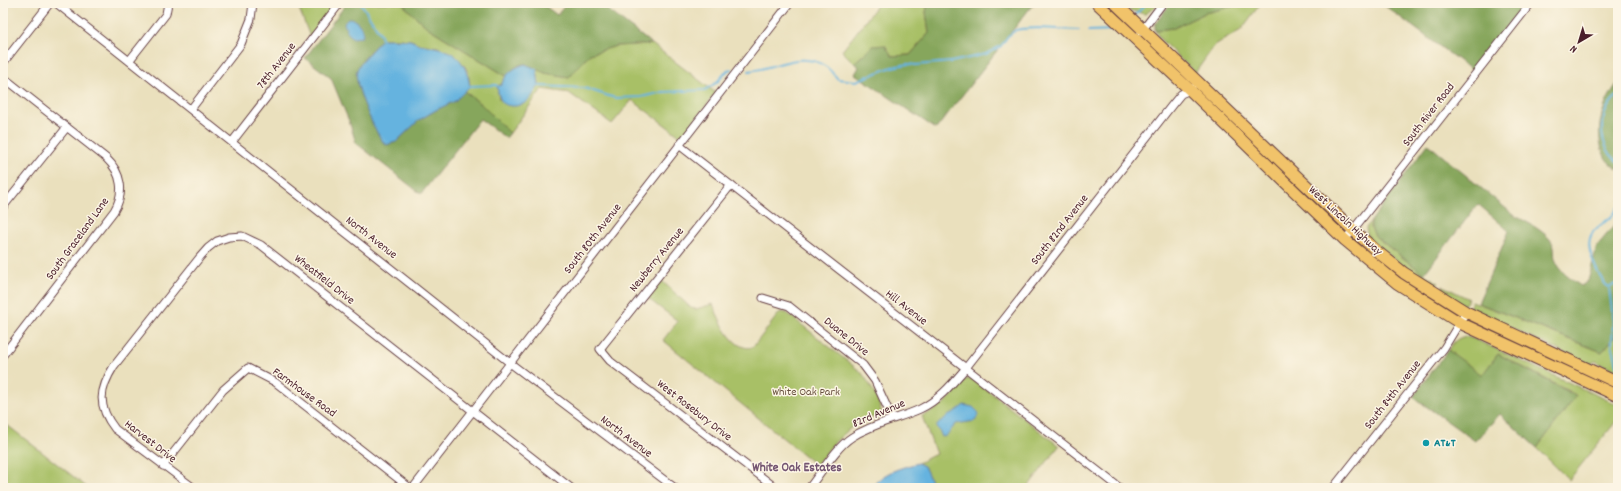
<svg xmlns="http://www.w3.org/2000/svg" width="1621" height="491" font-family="Dekko,sans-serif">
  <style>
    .green { fill: #a8c066; stroke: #797048 }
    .forest { fill: #86a65b; stroke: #686243 }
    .water { fill: #65b3df; stroke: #586985 }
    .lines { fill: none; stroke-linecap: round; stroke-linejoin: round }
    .stream { stroke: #65b3df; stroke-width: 2 }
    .minor-casing { stroke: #623c41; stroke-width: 9 }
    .primary-casing { stroke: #623c41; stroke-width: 13 }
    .minor { stroke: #fff; stroke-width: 7 }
    .primary { stroke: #f1c36a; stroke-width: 11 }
    .culture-dot { fill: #0f9aa8; stroke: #fcf5e5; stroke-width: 1.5 }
    .labels { text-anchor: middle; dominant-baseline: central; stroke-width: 3; stroke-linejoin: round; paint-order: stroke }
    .street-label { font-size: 12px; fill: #4a1f2b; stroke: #fcf5e5 }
    .park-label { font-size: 12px; fill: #664f3d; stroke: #fcf5e5 }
    .culture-label { font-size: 12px; font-weight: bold; fill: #0d838f; stroke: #fcf5e5; text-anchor: start }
    .neighbourhood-label { font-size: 13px; font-weight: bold; fill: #745572; stroke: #fcf5e5 }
  </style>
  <rect width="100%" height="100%" fill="#fcf5e5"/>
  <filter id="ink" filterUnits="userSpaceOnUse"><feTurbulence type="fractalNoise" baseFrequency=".025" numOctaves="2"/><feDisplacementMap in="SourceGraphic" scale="8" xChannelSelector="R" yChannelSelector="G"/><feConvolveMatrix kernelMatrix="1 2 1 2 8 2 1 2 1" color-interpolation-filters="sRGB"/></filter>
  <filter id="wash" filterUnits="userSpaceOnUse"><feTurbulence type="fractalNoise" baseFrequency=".012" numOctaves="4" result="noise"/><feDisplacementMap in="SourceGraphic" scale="16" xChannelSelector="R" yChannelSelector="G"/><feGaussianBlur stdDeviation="0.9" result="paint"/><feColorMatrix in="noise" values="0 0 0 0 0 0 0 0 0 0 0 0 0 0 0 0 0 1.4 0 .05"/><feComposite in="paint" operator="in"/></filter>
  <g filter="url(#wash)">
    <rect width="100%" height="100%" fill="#eae0bd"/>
    <path class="green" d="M297,3h39l-26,34z
      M361,3h40l26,24 79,49 -5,9 -4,1 2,13 40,-13 -2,-17 8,4 24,4 21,-23 26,-8 36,-2 64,49 -35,44 -49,-37 -20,24 -43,-31 -27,-4 -32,44 -29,-29 -17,-13 6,-5 -2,-14 -4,-7 -26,-18 -18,-3 -9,-4 -13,-1h-16l-1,-4z
      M879,3h49l-2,9 3,21 -19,22 -18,1 -19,-10 -19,17 -12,-12z
      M1121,3h37l-4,5 -9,6 -16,-4z
      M1247,3h14l-20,27 -26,15 -20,28 -35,-34 -5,-9 19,-2 31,-15z
      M1371,221v7l5,9 48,37 15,9 -4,4 -24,-14 -43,-35 -2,-10z
      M662,281l29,27 5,1 17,-5c6,15 20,49 40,43l27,-35 7,1 74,59c10,13 17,26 21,42l-27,10 -21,19 -18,22 -153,-125 15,-19 -31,-23z
      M1443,286l26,13 -5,6 -22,-13z
      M1472,301l130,51 16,-19v39l-23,-11 -5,4 -121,-57z
      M1466,336l1,1 7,2 144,66v14l-49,61 -32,-32 39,-53 -78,-41 -16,22 -34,-26c5,-8 9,-12 18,-14z
      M966,379h7l86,67 -32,42h-93l-10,-22 -6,-3 18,-9 -14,-38c22,-9 30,-19 44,-37z
      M7,425l81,63h-85v-57z"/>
    <path class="forest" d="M347,3h14l20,32 1,4c-8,9 -21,20 -25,31 -5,12 20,68 29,75l10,-3 23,-22 17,-10 18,-9 10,-10 17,13 29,29 -4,5 -26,-19 -59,75 -65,-51 -7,-22 -18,-43 -26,-20z
      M401,3h140l16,12 10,-12h32l53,41 -36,2 -26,8 -21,23 -24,-4 -20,-9 -6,1 -13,11 -79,-49z
      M928,3h106l-98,126 -81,-55 4,-7 -5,-4 19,-17 12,-1 7,11 18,-1 19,-22 -3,-21z
      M1171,3h76l-42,10 -31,15 -19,2v-6z
      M1381,3h145l-53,68z
      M1617,84h1v86c-4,-4 -11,-8 -13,-13 -12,-25 -3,-52 12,-73z
      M1428,144l87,72c12,6 32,16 38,28 2,4 1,11 2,15 5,13 15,20 26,27l7,-5 9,-35 21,-25v112l-16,19 -124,-49 31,-72 -31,-27 -54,70 -48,-37 -5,-9v-7z
      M1448,350l34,25 16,-21 78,42 -39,52 -37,-34 -25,27 -62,-44z"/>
    <path class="water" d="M351,18c8,5 11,8 12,17l-1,2 -9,1 -6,-6 -3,-9 4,-4z
      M382,39c10,0 18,0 28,1 4,1 7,4 11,5 29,3 44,10 49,41l-15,15 -19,9 -17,10 -23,22 -10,3c-9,-7 -34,-63 -29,-75 5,-11 17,-22 25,-31z
      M525,64l12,5 2,17c-4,5 -8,14 -14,17 -3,2 -6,2 -9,3 -15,1 -17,-7 -19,-20l4,-1c5,-11 13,-18 24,-21z
      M964,405l9,2 6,6 -4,8 -19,3 -10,12 -4,1 -3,-7 -3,-3c7,-10 19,-14 28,-22z
      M918,463l6,3 10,22h-63c12,-16 29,-20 47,-25z"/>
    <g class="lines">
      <path class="stream" d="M361,3l20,32 1,4
        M1135,15l12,-12
        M1088,31l27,-1
        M749,71c24,-2 53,-21 76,-5 5,3 9,9 13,13l18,2 36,-14 16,-3 8,1 35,-3 18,-4 17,-4 15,-8 7,-10 8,-6 5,-1 17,-1 41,2
        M470,86l26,-1 1,1
        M539,86l45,2 31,10 26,-1 22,-5 42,-2 11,-7 12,-13 4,-1
        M1618,95c-17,14 -21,39 -9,57 2,4 6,7 9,10
        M1609,287c-6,-3 -10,-12 -13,-19 -6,-13 -12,-30 1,-40 5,-4 9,-7 14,-11 3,-4 6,-6 7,-10
        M1609,287l4,33 -1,24 6,25
        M1609,287l9,-4"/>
    </g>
  </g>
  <g filter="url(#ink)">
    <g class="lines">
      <defs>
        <path id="minor" d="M56,3l454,360 165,125
          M1141,32l22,-29
          M129,61l37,-47 2,-11
          M3,63l47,-60
          M3,77l103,81c16,15 19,35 8,53l-111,144
          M191,109l50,-65 10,-25 2,-16
          M232,142l108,-139
          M679,145l441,343
          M731,185l-131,164 10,12 166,127
          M3,207l64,-80
          M1345,240l186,-237
          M763,298l26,8 74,59 12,16 17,37
          M163,466l60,-76 25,-22 27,14 135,106
          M194,488l-79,-59c-18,-23 -16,-39 -1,-63l86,-109 8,-9 9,-7 12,-4 13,-1 19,9 310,243
          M413,488l377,-485
          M809,488c12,-15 27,-41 43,-51 22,-14 46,-18 68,-28 19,-9 32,-25 45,-40l207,-264 9,-11 9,-4 2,-2
          M1333,488l111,-140 22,-36"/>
        <path id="primary" d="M1097,3l93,87 155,150 52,43 63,40 158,73
          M1115,3l238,227 26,23 25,20 62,39 152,71"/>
      </defs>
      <use href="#minor" class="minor-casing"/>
      <use href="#primary" class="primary-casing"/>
      <use href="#minor" class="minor"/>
      <use href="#primary" class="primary"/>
    </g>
  </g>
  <circle class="culture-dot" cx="1426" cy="443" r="4"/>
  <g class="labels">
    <g class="street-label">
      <text transform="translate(277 66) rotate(-52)">78th Avenue</text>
      <text transform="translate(1429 115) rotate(-52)">South River Road</text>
      <text transform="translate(1345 221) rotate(43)">West Lincoln Highway</text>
      <text transform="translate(1060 230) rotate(-52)">South 82nd Avenue</text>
      <text transform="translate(371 238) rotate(38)">North Avenue</text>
      <text transform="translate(78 239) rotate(-54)">South Graceland Lane</text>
      <text transform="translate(593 239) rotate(-52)">South 80th Avenue</text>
      <text transform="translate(657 260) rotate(-51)">Newberry Avenue</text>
      <text transform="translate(324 280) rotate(38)">Wheatfield Drive</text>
      <text transform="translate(906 308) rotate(38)">Hill Avenue</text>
      <text transform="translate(846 337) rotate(39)">Duane Drive</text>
      <text transform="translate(304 393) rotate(36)">Farmhouse Road</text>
      <text transform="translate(1393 395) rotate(-52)">South 84th Avenue</text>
      <text transform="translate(694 411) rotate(38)">West Rosebury Drive</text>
      <text transform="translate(879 414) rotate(-23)">82rd Avenue</text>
      <text transform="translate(626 437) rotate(37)">North Avenue</text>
      <text transform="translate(150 442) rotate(38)">Harvest Drive</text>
    </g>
    <g class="park-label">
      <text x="806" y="392">White Oak Park</text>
    </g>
    <g class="culture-label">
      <text x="1434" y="443">AT&amp;T</text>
    </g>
    <g class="neighbourhood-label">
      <text x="797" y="468">White Oak Estates</text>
    </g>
  </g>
  <rect width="1621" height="491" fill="none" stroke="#fcf5e5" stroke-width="16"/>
  <g transform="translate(1579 42) rotate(218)" stroke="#fcf5e5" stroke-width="3" paint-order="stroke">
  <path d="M0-3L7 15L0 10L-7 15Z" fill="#4a1f2b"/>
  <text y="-6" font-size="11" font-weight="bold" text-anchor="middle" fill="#4a1f2b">N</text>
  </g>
</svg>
